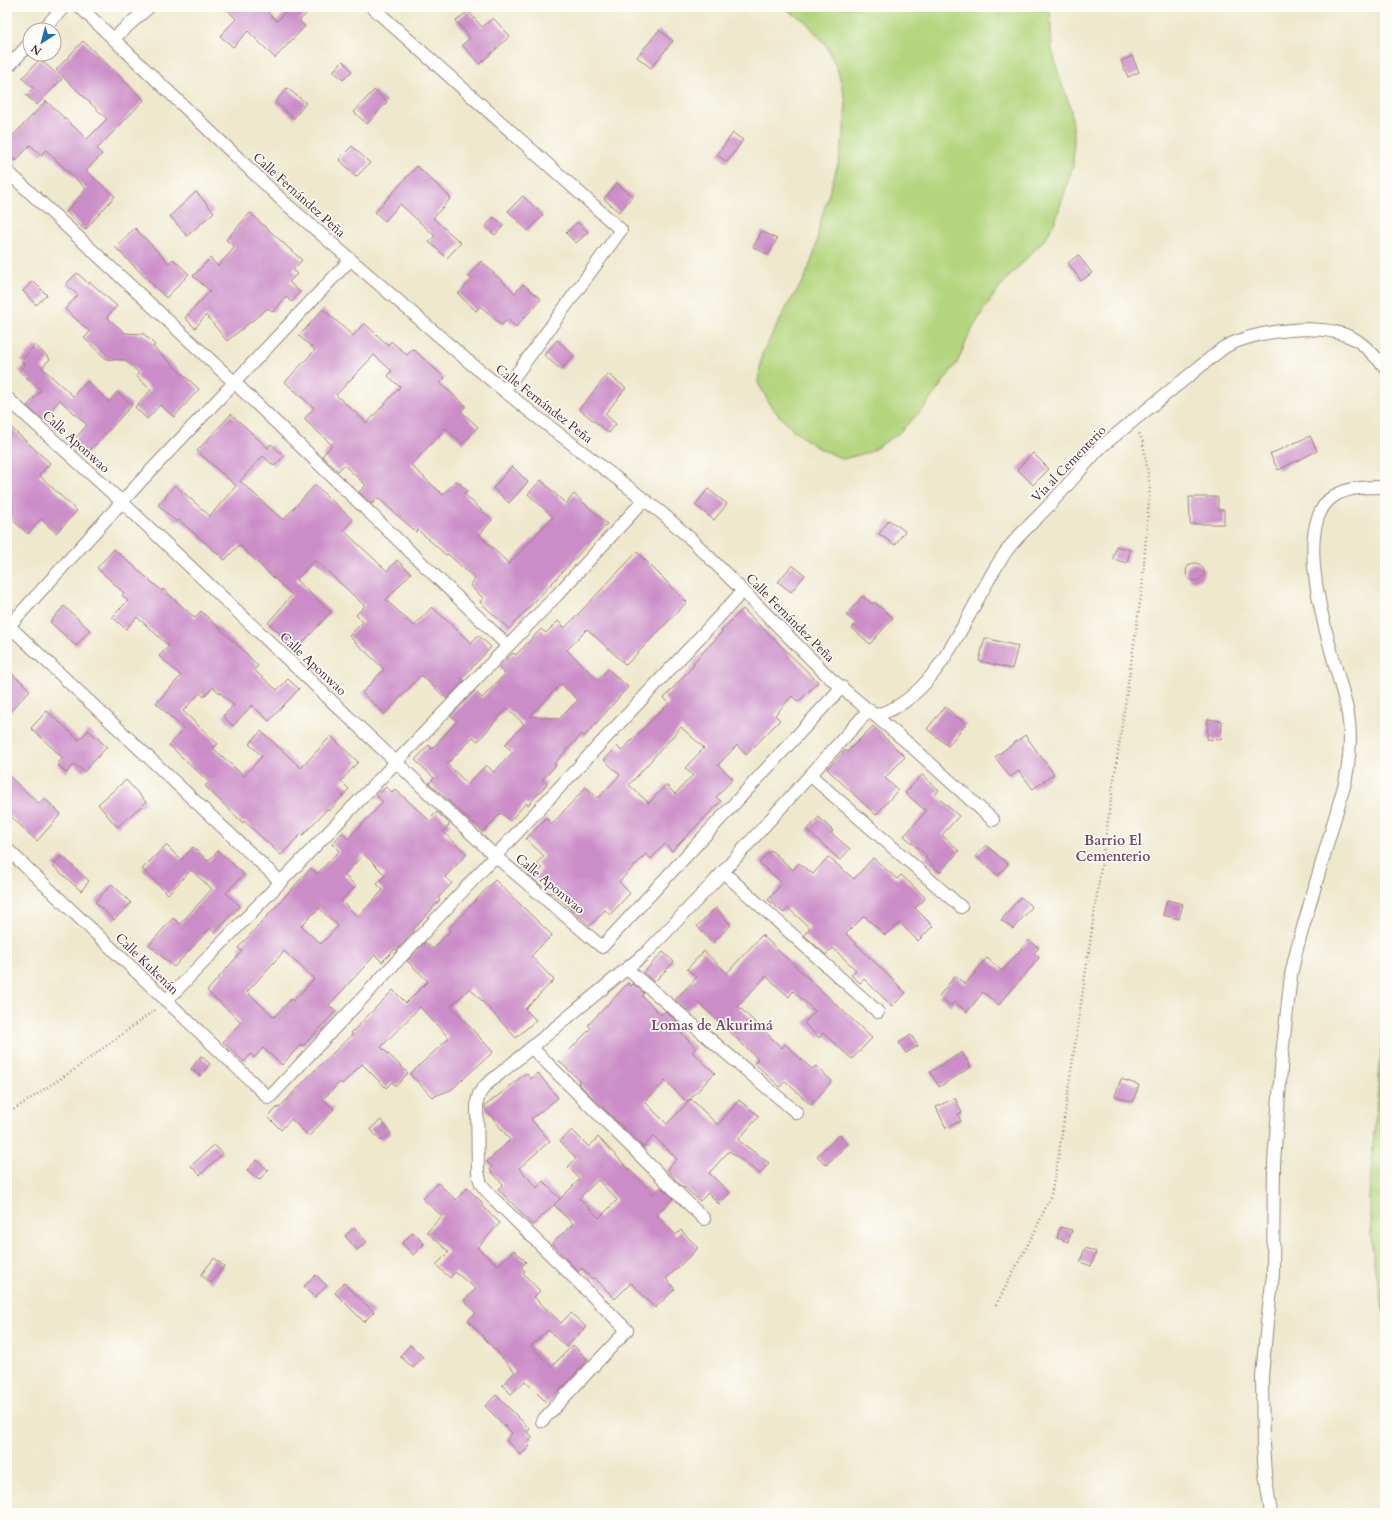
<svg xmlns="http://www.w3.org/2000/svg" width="1392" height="1520" font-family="Cardo,serif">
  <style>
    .green { fill: #b3d57d; stroke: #7e7a54 }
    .building { fill: #cb8dc8; fill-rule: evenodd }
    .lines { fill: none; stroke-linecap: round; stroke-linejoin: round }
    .minor-casing { stroke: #9c847c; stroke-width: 14 }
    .path { stroke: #9c847c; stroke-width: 2.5; stroke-dasharray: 1 3; stroke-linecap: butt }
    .minor { stroke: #fff; stroke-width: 12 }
    .labels { text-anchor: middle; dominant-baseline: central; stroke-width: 3.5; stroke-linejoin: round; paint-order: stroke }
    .street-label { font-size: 13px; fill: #4a1f2b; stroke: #fdfcf7 }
    .neighbourhood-label { font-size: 14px; font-weight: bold; fill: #774662; stroke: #fdfcf7 }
  </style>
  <rect width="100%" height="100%" fill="#fdfcf7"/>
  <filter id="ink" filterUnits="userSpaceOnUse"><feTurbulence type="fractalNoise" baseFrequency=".025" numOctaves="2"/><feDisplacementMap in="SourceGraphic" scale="8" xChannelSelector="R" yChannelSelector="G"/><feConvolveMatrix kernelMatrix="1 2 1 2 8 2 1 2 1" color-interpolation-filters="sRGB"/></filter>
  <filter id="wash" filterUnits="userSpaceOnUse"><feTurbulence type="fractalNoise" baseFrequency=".012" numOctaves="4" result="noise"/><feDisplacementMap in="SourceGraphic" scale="16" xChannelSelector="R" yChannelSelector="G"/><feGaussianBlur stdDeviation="0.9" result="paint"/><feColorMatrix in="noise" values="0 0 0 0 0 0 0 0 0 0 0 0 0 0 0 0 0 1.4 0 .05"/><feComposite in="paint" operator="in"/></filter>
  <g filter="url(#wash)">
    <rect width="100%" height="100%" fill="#eee8cc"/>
    <path class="green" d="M783,7h267l2,43 8,29 11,30 3,27 -1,30 -17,53 -10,19 -42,44 -20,27 -15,26 -12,28 -34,46 -24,24 -29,19 -27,7 -27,-12 -24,-18 -20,-21 -14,-25 4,-29 27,-51 16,-25 10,-27 5,-28 18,-59 6,-32 2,-30 -8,-31 -12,-26 -21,-24z
      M1385,1005v307c-21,-69 -16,-129 -9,-200 3,-35 6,-71 9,-107z"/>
    <g id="blocks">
      <path class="building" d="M225,7h37l15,14 14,-14h22l-14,14 6,5 -30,32 -27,-27 -15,16 -13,-11 16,-17z
        M468,11l14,16 11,-9 17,18 -30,28 -18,-19 8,-7 -14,-17z
        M659,30l14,11 -22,27 -14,-11z
        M83,41l61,59 -47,49 5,5 -16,17 29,25 -30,34 -19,-18 20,-23 -40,-39 -5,5 -11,-10 -14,16 -9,-9v-10l39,-41 41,38 20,-20 -51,-49z
        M1132,56l7,16 -11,5 -7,-16z
        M40,59l22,20 -25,26 -11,-10 7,-7 -11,-10z
        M343,61l9,10 -9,9 -10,-9z
        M287,88l19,15 -12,15 -19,-16z
        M374,90l13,12 -20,22 -13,-12z
        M733,133l10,7 -16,22 -10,-7z
        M352,146l18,17 -14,14 -17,-18z
        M417,166l34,32 -18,20 28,25 -14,15 -18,-16 6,-6 -35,-32 -15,17 -10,-9z
        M617,183l16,13 -14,16 -15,-13z
        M196,192l18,20 -27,24 -17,-20z
        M523,196l20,19 -15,16 -20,-20z
        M250,213l52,47 -9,10 4,4 -8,8 11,10 -8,10 -6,-5 -13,15 -5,-4 -41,33 -21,-26 -11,13 -10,-10 25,-27 -17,-15 17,-18 8,8 17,-19 -9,-7z
        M494,217l10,8 -9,10 -10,-8z
        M577,222l11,10 -12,11 -10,-10z
        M135,228l34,35 4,-4 16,15 -23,24 -51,-51z
        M762,231l15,8 -9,16 -15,-8z
        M1078,255l14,18 -11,8 -13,-18z
        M481,261l34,32 8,-9 18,15 -25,28 -9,-8 -5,6 -22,-19 -4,5 -18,-17 14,-15 -4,-3z
        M77,273l12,11 1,-2 27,24 -10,11 18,16 19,1 11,11 -2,2 46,42 -25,28 -14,-12 -13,14 -12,-12 16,-17 -15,-14 3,-3 -14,-13 -19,-1 -22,-21 6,-6 -25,-23 13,-14 -12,-11z
        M33,281l14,14 -11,10 -13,-14z
        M323,309l30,27 11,-13 24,22 3,-4 16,14 6,-6 32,29 -5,5 26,23 -5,5 17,16 -15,17 -17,-16 -35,37 32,30 13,-14 11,9 -3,4 28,26 -13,15 30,29 44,-47 -25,-23 13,-14 25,24 8,-10 33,30 -98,105 -29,-27 3,-4 -13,-12 5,-7 -27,-25 -2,1 -28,-25 -2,2 -38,-34 -6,6 -13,-12 7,-7 -22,-20 -6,6 -16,-15 10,-11 -28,-26 10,-11 -29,-26 30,-32 -16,-14zM374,355l18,16 -4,5 12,11 -33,36 -31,-28z
        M557,340l17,15 -13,15 -17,-15z
        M35,345l15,14 -8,9 31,28 14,-15 22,21 8,-10 15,13 -46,50 -14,-13 15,-17 -27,-25 -17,20 -16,-14 14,-16 -22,-19 6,-6 -4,-4z
        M608,374l18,14 -21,26 11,10 -7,9 -30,-24z
        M231,414l37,34 3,-4 13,12 -10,10 -11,-10 -23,25 43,39 32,-35 38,35 -10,10 44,41 10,-11 14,13 -25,27 28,26 18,-19 39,36 7,-8 13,12 -30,32 3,2 -17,18 -26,-24 -36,39 -23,-21 22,-24 -35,-33 14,-14 -7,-7 9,-9 -50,-46 -19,20 35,32 -34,37 -29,-26 24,-28 -53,-50 -14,15 -46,-40 -2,2 -19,-17 17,-20 35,31 18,-21 8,-9 -39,-35z
        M7,424l43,39 -11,12 38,36 -21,22 -15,-14 -13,15 -21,-19z
        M1310,436l7,15 -39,19 -8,-16z
        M1033,453l16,16 -16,16 -16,-16z
        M512,466l16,16 -19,21 -16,-15z
        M708,489l19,15 -13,16 -19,-15z
        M1189,497h29v13h6v14h-34z
        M889,520l16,11 -10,14 -16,-11z
        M1116,546l14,4 -3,13 -14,-4z
        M114,549l48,42 1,-2 32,29 6,-7 44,41 13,14 -4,4 23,20 11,-11 11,10 -30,32 -17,-16 -19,21 -10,-10 11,-11 -21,-18 -9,10 -4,-4 -17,18 35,33 -5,4 31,28 18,-20 -13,-12 12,-13 40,37 30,-32 27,26 -17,19 8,8 -20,22 -2,-2 -24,26 -2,-1 -20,21 -37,-34 -1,2 -38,-37 4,-4 -40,-37 15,-16 -28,-26 25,-27 -22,-20 10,-10 -32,-29 -11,12 -14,-12 16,-16 -6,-6 2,-2 -27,-25z
        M637,552l50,50 -61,63 -39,-36 -20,21 31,30 10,-11 20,18 -44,50 -2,-3 -28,30 2,1 -14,15 5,4 -19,21 -2,-2 -16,18 -9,-8 -18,19 -54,-49 5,-5 -19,-18 14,-15 3,4 25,-28 -6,-5 24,-25 7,7 23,-24 -6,-7 14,-14 3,2 25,-26 5,4 12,-12 7,7zM561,684l17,16 -19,19 -29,-3zM507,708l17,16 -19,21 8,7 -19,20 -8,-7 -18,19 -21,-20 26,-27 5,4z
        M1186 572a9 9 0 1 1 18 0a9 9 0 1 1-18 0Z
        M792,565l13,10 -14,17 -13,-10z
        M862,596l10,8 2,-2 19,16 -23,26 -18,-16 4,-5 -10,-8z
        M64,606l26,24 -14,16 -26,-24z
        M743,609l75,73 -20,20 -6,-6 -17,19 5,5 -34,35 -9,-10 -19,20 15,14 -17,18 5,4 -49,50 -7,-7 -14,15 -5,-5 -27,28 11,11 -20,22 -5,-5 -15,16 -38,-34 -2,1 -17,-14 9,-10 -5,-6 7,-7 -18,-17 20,-21 6,6 34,-37 12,11 22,-23 -16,-15 13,-14 4,5 48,-48 -5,-5 30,-33 -1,-2 29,-31 -1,-1zM681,727l23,21 -19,20 8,7 -18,19 -9,-9 -17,18 -20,-18z
        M985,638l33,8 -6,23 -33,-8z
        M7,669l23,21 -23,25z
        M945,707l21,17 -18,22 -21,-17z
        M47,711l32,29 9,-10 19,17 -23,25 -10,-8 -8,9 -9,-9 6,-6 -32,-30z
        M1208,719l14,2 -1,19 -14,-1z
        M873,726l32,31 -20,21 13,12 -22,25 -49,-46 18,-19 2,2z
        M1025,735l29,39 -21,15 -14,-18 -9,6 -15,-20z
        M7,774l32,30 5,-6 17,16 -24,27 -30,-28z
        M922,775l17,15 -4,5 24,21 -17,19 17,16 -19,21 -15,-14 2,-2 -23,-20 22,-25 -21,-18z
        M126,780l20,22 -29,25 -19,-23z
        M386,787l6,5 3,-3 34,31 8,-8 13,12 -7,8 24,22 -22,23 7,6 -14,15 2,2 -27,30 1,1 -17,19 -2,-1 -13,13 -7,-7 -46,50 7,6 -33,35 -2,-2 -19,21 -19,-17 -9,10 -3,-4 -7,8 -21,-20 18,-20 -34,-31 35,-40 -4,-3 73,-80 6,6 22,-23 -7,-7 10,-11 6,6 35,-37 -6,-6zM364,854l21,21 -8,9 6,6 -25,27 -17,-16 15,-15 -12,-11zM319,908l19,18 -17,18 -20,-18zM284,951l30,28 -21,22 -2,-2 -17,18 -27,-25z
        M819,817l14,14 -2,2 19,16 -10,11 -33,-30z
        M166,845l15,15 12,-13 15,14 10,-10 26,23 -18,19 14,13 -25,27 -5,-5 -36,39 -25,-22 24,-27 7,6 32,-35 -21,-19 -23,24 -26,-25z
        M986,845l22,19 -10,12 -22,-20z
        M771,850l22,20 6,-7 14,11 15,-17 26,22 19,-21 24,21 4,-4 25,23 -11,10 18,18 -15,15 -18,-18 -15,12 -21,-19 -18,18 60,59 -14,13 -28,-27 -4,4 -9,-8 5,-5 -23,-22 -7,7 -22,-20 6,-7 -22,-20 -4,5 -16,-13 14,-17 -23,-20z
        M62,856l27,25 -8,10 -28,-25z
        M495,880l57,55 -21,21 23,24 -29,29 11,11 -20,18 -46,-50 -19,18 42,46 -42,38 -19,7 -22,-23 39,-36 -29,-31 -39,40 27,26 -12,13 -4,-4 -6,6 -24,-24 -20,20 -2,-2 -17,17 11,10 -25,27 -18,-17 -10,11 -13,-13 10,-10 1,1 35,-37 39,-37 -2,-1 42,-43 13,13 22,-22 -21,-20 18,-19 8,7 17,-18 -2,-2z
        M112,884l19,19 -17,17 -19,-18z
        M1021,897l11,10 -19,22 -12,-9z
        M1167,900l16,4 -4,15 -16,-4z
        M716,908l15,17 -19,18 -15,-17z
        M762,935l110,103 -20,21 -29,-26 -4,5 -15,-15 11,-12 -22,-20 -4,6 -23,-21 -28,30 44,42 3,-4 27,25 4,-3 16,15 -21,24 -26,-24 -5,6 -26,-24 4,-4 -61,-58 -10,9 -12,-10 22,-23 -10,-8 17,-18 23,22z
        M1029,940l10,8 -5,5 5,5 -40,47 -16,-13 -16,20 -13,-10 -3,4 -12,-10 16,-20 10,8 22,-26 15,13z
        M663,952l11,10 -20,20 -11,-9z
        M628,983l3,3 2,-2 11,9 -2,3 19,19 4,-4 12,10 -4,4 23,23 -4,4 23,21 -28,29 -22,-21 -20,21 22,22 24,-25 27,26 21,-25 20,16 -21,24 31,23 -9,11 -31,-23 -20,22 21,20 -11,11 -11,-11 -8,8 -16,-14 -1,1 -16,-18 10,-11 -23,-23 -11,11 -65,-64 2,-2 -21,-20 32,-33 -3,-3z
        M911,1035l7,11 -12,7 -7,-10z
        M962,1052l9,15 -32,20 -9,-15z
        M201,1056l9,8 -10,12 -9,-7z
        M526,1073l5,6 7,-6 20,25 -27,21 19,22 -31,27 18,20 6,-7 17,18 -27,26 -35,-36 5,-5 -13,-14 2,-3 -5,-5 23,-22 -25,-32v-2z
        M1121,1079l18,6 -6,17 -18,-6z
        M955,1098l7,15 -4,1 3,7 -15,7 -10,-21z
        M381,1120l10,13 -10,8 -11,-12z
        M572,1130l17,17 9,-10 55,57 8,-7 12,11 -17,17 20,20 5,-5 17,18 -32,31 9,10 -20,19 -24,-25 -16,16 -21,-22 -2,2 -10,-11 -4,4 -26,-29 21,-19 -19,-19 26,-26 -12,-12 8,-9 -16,-17zM598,1180l19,20 -18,18 -20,-20z
        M840,1134l8,10 -22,21 -9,-9z
        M214,1145l9,8 -23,22 -9,-9z
        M257,1160l11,10 -9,10 -12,-10z
        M438,1183l18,17 11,-12 16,15 -2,2 19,18 -23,25 21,17 16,-15 12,12 -5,5 4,4 -2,2 17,18 -6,6 27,26 10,-10 15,14 -20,20 -18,-17 -17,16 20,21 22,-22 15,15 -41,43 -22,-22 -14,13 -9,-9 13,-13 -47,-52 8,-7 -12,-13 12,-11 -21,-17 -5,6 -14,-13 13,-13 -22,-20 15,-16 -19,-17z
        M1060,1227l12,3 -4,12 -11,-4z
        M354,1228l13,14 -10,8 -12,-14z
        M413,1232l11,12 -11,11 -11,-12z
        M1085,1248l11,4 -5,14 -11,-4z
        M214,1258l10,8 -13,17 -10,-8z
        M316,1275l11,11 -12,11 -11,-11z
        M344,1283l30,29 -10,10 -29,-29z
        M410,1345l13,12 -10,11 -13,-12z
        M496,1395l34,34 -3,3 6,5 -6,6 3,3 -9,9 -15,-15 6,-7 -27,-27z"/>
    </g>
  </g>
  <g filter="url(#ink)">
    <use href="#blocks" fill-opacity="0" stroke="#9c847c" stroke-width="1"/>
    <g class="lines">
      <defs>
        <path id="minor" d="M80,7l205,196 183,158 60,49 135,104 30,27 136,136 81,68 83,75
          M372,7l249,223 -117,161
          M42,30l22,-23
          M113,39l36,-32
          M7,68l23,-25
          M7,171l228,212 273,263
          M7,398l115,104 373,354 107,91 240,-260
          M7,624l274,258
          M7,628l134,-147 209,-221
          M876,715c68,-17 95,-120 135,-170 13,-16 29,-29 42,-44 17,-18 32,-37 49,-55l121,-98c30,-18 102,-27 133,-8 11,7 20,17 29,27
          M810,775l151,132
          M7,849l262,249 474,-507
          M723,872l155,140
          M627,969l170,144
          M166,1001l391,-406 87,-95
          M532,1048l172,171
          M542,1421l85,-91 -135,-133 -11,-13 -3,-12 -1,-70 2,-8 7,-9 162,-134 64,-67 157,-174
          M1271,1513l-6,-39 -2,-29 -1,-69 5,-53 6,-48 1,-112 8,-108 9,-80 6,-27 48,-165c5,-24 7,-45 3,-69 -9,-46 -64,-186 -14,-218 14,-9 35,-9 51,-9"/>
      </defs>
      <use href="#minor" class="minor-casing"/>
      <path class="path" d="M7,1114l68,-45 81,-60
        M996,1305l40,-76 15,-34 7,-35 84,-571 8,-103 -7,-43 -4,-10"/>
      <use href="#minor" class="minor"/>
    </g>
  </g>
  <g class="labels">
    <g class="street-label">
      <text transform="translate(299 195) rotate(42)">Calle Fernández Peña</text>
      <text transform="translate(544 404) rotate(38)">Calle Fernández Peña</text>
      <text transform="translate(76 442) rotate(42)">Calle Aponwao</text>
      <text transform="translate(1069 464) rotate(-46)">Vía al Cementerio</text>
      <text transform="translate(790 618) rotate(45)">Calle Fernández Peña</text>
      <text transform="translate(313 664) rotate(43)">Calle Aponwao</text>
      <text transform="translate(550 884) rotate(40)">Calle Aponwao</text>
      <text transform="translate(147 964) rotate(44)">Calle Kukenán</text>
    </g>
    <g class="neighbourhood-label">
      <text x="1113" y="840">Barrio El<tspan x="1113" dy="16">Cementerio</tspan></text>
      <text x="712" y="1025">Lomas de Akurimá</text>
    </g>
  </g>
  <rect width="1392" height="1520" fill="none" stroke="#fdfcf7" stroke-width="24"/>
  <g transform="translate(42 42) rotate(216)"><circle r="19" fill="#fdfcf7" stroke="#b5a4a5"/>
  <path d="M0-3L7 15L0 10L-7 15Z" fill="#1f6fb2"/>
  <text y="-6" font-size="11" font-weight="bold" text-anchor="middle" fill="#4a1f2b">N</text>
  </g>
</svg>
